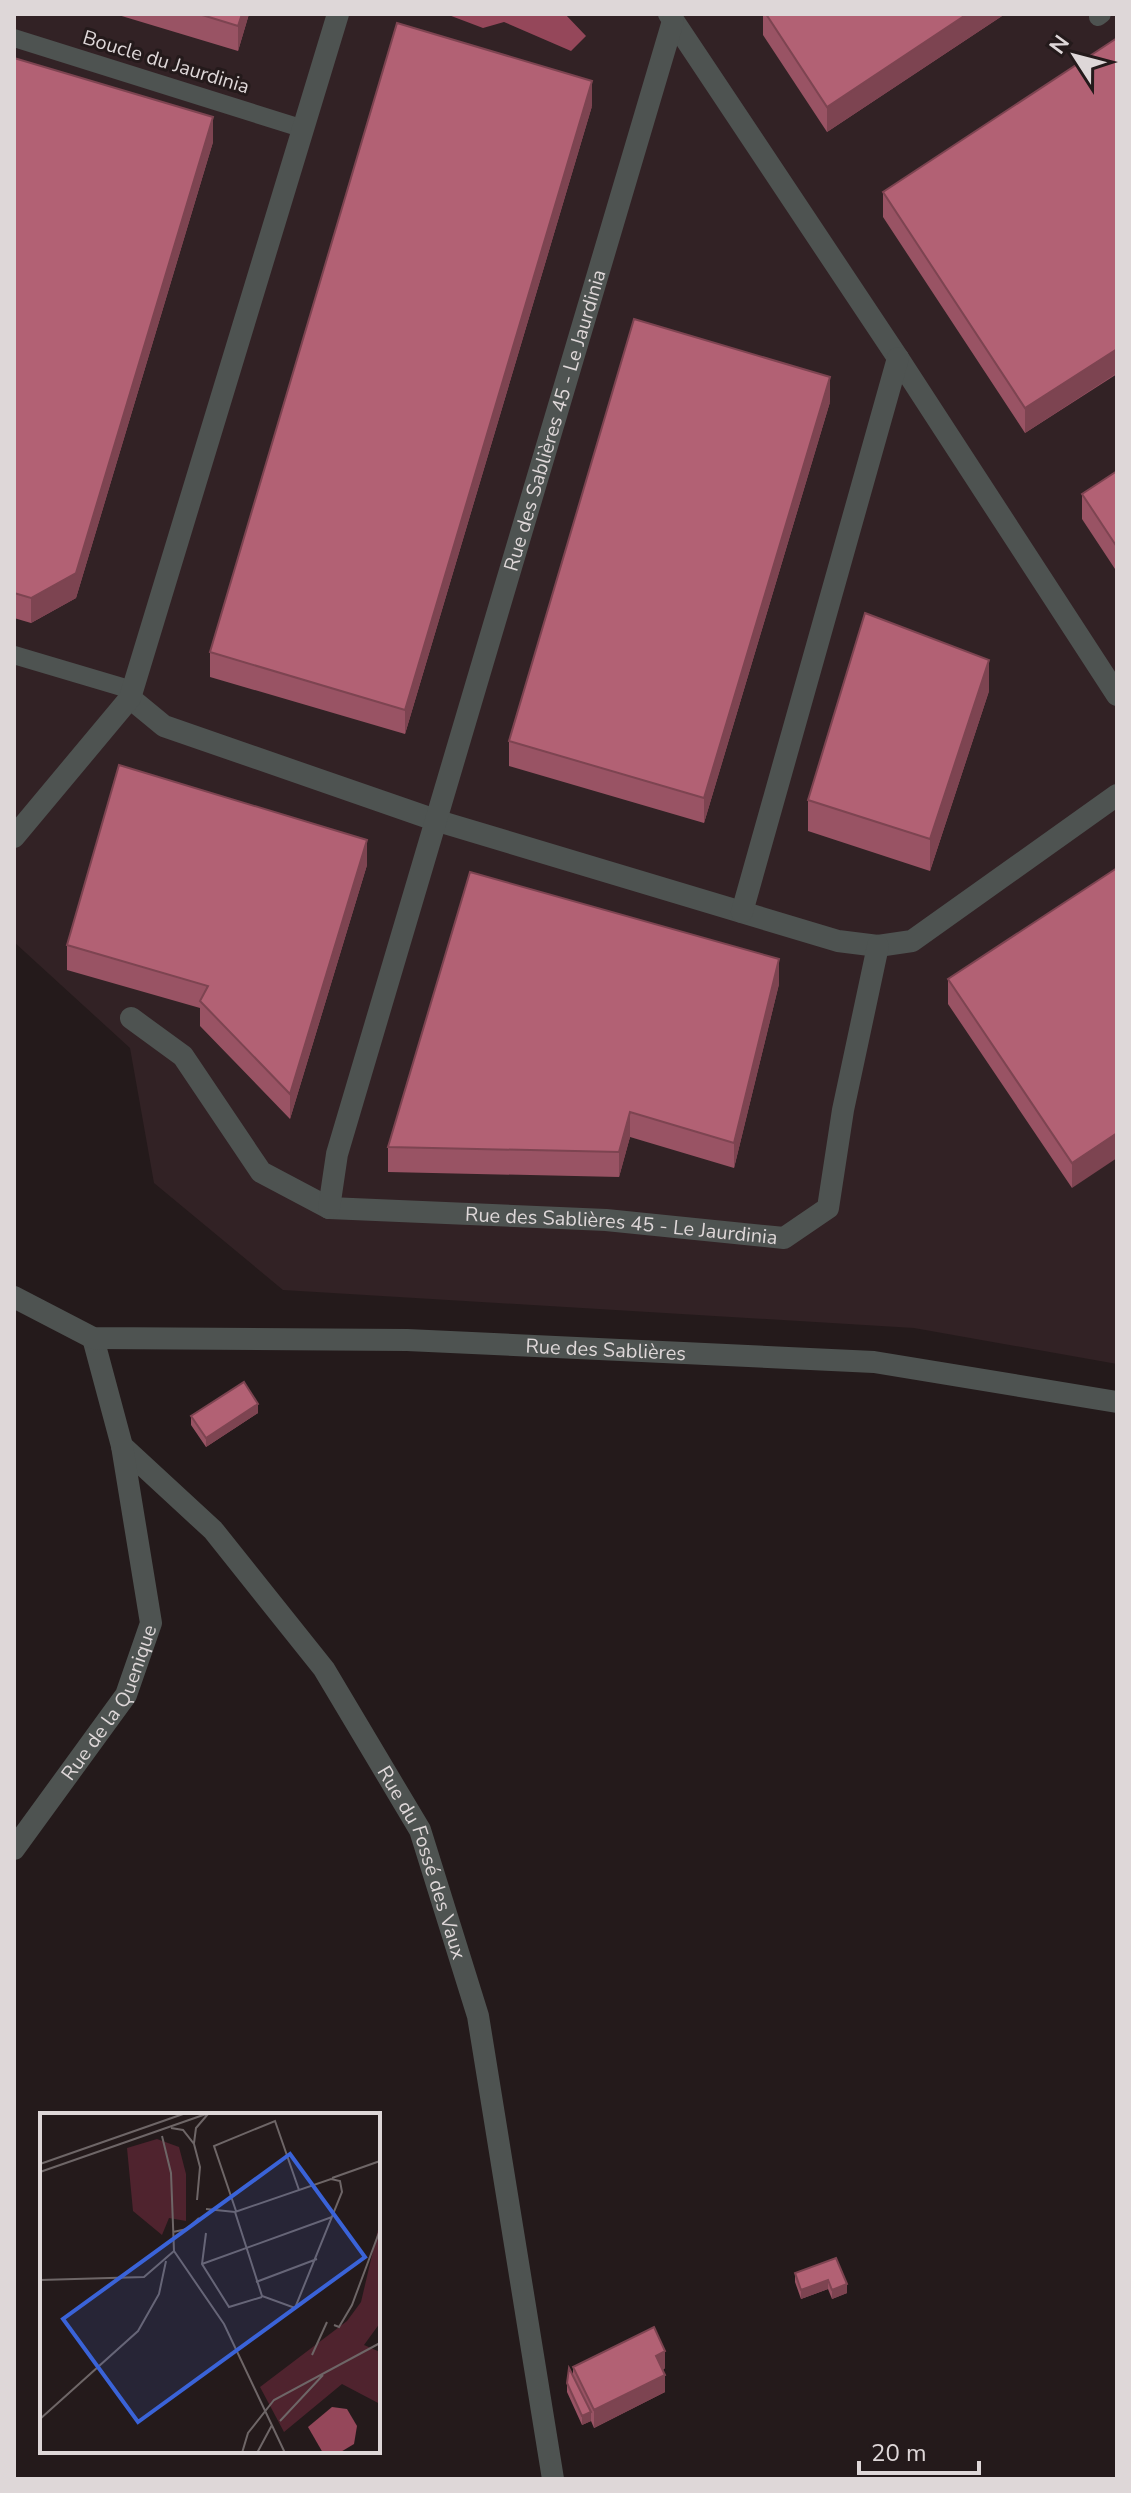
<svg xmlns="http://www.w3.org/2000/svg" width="1131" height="2493" font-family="'Nunito Sans',sans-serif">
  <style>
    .built { fill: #322225 }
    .water { fill: #95475a }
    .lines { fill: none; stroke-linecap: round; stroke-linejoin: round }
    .service { stroke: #4e5351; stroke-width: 18 }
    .minor { stroke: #4e5351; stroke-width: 22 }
    .tertiary { stroke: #4e5351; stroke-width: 22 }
    .wall { fill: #995364 }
    .shaded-wall { fill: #7d4451 }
    .building { fill: #b26174; stroke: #7d4451; stroke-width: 2 }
    .labels { text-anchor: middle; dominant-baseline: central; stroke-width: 6; stroke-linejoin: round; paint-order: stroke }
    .street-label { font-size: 20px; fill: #ded7d8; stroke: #241a1b }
    .inset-road { fill: none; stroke: #6e6667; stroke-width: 2 }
    .view { fill: #3a63d8; fill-opacity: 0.15; stroke: #3a63d8; stroke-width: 4 }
    .inset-edge { fill: none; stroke: #ded7d8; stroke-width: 4 }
  </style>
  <rect width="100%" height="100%" fill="#241a1b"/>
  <path class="built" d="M14,14h1103v1350l-203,-36 -631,-38 -129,-107 -24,-135 -116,-106z"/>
  <path class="water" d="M446,14h119l21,22 -15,15 -67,-29 -21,6z"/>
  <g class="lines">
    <path class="service" d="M1098,17l4,-3
      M14,38l290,91
      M14,655l118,35"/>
    <g class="minor">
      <path d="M669,14l229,344 219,337"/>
      <path d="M130,698l34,28 274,95 400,120 40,5 34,-5 205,-146"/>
      <path d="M14,837l116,-139 208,-684"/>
      <path d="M742,912l156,-554"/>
      <path id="s1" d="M131,1018l52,38 78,116 68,36 277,12 178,18 44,-30 15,-98 35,-164"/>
      <path id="s2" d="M329,1208l8,-54 336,-1133"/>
      <path id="s3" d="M122,1446l91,84 111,139 96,161 58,186 75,463"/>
      <path id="s4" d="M14,1849l112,-154 25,-72 -29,-177 -29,-108"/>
    </g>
    <path class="tertiary" id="s5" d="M14,1297l79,41 314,2 467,22 243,40"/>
  </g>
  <path class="wall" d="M115,14h134l-11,37z
    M763,14h242l-178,118 -64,-97z
    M1117,38v336l-92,59 -142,-216v-25z
    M14,58l199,84 -137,456 -45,25 -17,-5z
    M592,106l-187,628 -195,-57v-25z
    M830,402l-126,421 -195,-57v-25z
    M1117,471v101l-35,-53v-25z
    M989,691l-59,180 -122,-40v-31z
    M367,865l-77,254 -90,-93v-18l-133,-38v-25z
    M1117,868l-45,320 -124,-184v-25z
    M779,984l-45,184 -104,-31 -11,40 -231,-5v-25z
    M258,1413l-52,34 -15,-22v-9z
    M836,2258l11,35 -15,6 -4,-10 -27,10 -6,-17v-9z
    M573,2367l92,1 -2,2 2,22 -71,36 -3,-7 -9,4 -15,-33v-9l6,-8z"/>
  <path class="shaded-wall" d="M242,14h7l-11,37v-25z
    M967,14h38l-178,118v-25z
    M592,81v25l-187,628v-24z
    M213,117v25l-137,456 -45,25v-25z
    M1117,348v25l-92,60v-25z
    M830,377v25l-126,421v-25z
    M989,660v31l-59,180v-32z
    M367,840v25l-77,254v-25z
    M779,959v25l-45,184v-25z
    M630,1112v25l-11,40v-25z
    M1117,1133v25l-45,30v-25z
    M258,1404v9l-52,34v-9z
    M828,2280v9l-27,10v-9z
    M847,2284v9l-15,6v-9z
    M665,2351v17l-9,5v-17z
    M665,2375v17l-71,36v-18z
    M591,2412v9l-9,4v-9z"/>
  <path class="building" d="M199,14h43l-4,12z
    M766,14h201l-140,93z
    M397,23l195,58 -187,629 -195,-58z
    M1117,38v311l-92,59 -142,-216z
    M14,58l199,59 -137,456 -45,25 -17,-5z
    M634,319l196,58 -126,421 -195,-57z
    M1117,471v76l-35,-53z
    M865,613l124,47 -59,179 -122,-39z
    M119,765l248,75 -77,254 -90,-93 8,-15 -141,-41z
    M1117,868v265l-45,30 -124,-184z
    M470,872l309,87 -45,184 -104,-31 -11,40 -231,-5z
    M244,1382l14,22 -52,34 -15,-22z
    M836,2258l11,26 -15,6 -4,-10 -27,10 -6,-17z
    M654,2327l11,24 -9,5 9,19 -71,35 -21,-43z
    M569,2368l22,44 -9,4 -15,-33z"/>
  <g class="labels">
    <g class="street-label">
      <text transform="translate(166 62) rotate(17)">Boucle du Jaurdinia</text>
      <text stroke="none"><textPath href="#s2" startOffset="820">Rue des Sablières 45 - Le Jaurdinia</textPath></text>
      <text stroke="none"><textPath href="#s1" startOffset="574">Rue des Sablières 45 - Le Jaurdinia</textPath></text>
      <text stroke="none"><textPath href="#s5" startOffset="602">Rue des Sablières</textPath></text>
      <text stroke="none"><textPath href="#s4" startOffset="176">Rue de la Quenique</textPath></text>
      <text stroke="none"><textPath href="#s3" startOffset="520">Rue du Fossé des Vaux</textPath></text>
    </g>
  </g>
  <g transform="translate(40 2113)">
    <rect width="340" height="340" fill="#241a1b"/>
    <path d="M117,26l22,8 7,27v47l-17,-3 -7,17 -29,-24 -6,-63zM340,108v102l-16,22 16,7v52l-38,-20 -58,48 -24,-45 87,-66 14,-19z" fill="#4f232e"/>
    <path d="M292,294l15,2 10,17 -3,18 -15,9h-16l-15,-26z" fill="#95475a"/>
    <path class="inset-road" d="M131,15l12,2 11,14 6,23 -3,33M122,23l9,37 3,78 50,73 61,129M154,30l2,-15 12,-14M0,51l146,-51M0,59l169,-59M292,65l48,-17M166,96l29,3 96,-33 9,2 2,11 -47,116 -33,-12 -27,-84M196,98l-22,-65 61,-25 24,69M133,119l14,-3 12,-11M166,120l-4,31 27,43 33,-10M162,151l130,-47M0,167l104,-3 30,-26M216,169l61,-23M294,212l5,2 13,-22 28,-75M272,242l15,-33M0,306l98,-88 21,-37 7,-33M240,308l43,-46M202,340l6,-20 26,-33 106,-57M217,340l15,-28"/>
    <path class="view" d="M250,41l75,103 -227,165 -75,-103z"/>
    <rect width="340" height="340" class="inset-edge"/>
  </g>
  <rect width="1131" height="2493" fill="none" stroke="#ded7d8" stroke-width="32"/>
  <g transform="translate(1075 56) rotate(306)" stroke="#241a1b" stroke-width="6" paint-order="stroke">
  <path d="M0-6L14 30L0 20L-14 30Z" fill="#ded7d8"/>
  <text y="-12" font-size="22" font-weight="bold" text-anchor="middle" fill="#ded7d8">N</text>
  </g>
  <path d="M859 2461v12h120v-12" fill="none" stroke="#ded7d8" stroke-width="4"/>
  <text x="871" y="2461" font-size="24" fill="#ded7d8" stroke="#241a1b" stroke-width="6" paint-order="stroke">20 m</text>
</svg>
